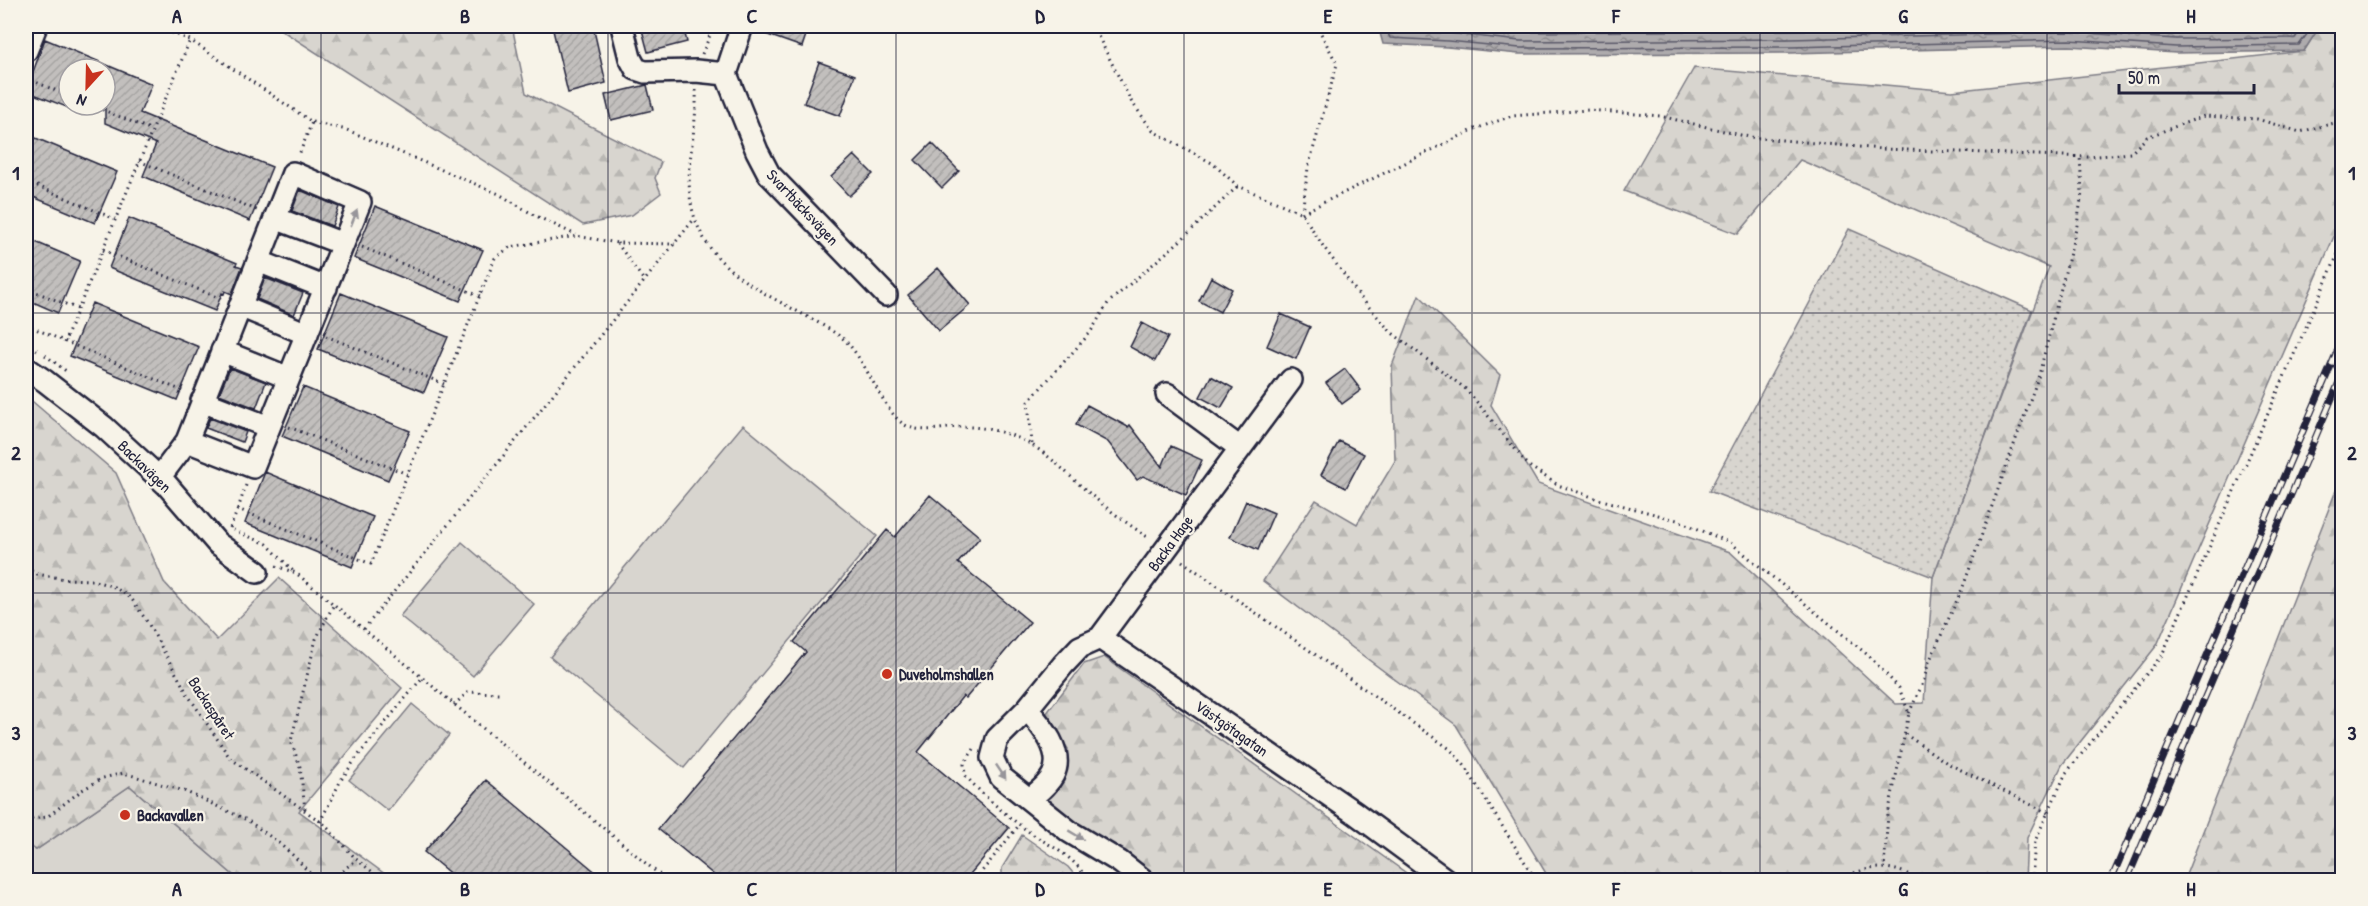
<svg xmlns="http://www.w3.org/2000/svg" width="2368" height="906" font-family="'Patrick Hand',sans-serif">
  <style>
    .grass { fill: #d8d5cf; stroke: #7d7c85; stroke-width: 1.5 }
    .forest { fill: url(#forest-firs); stroke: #7d7c85; stroke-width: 1.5 }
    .park { fill: url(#park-dots); stroke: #7d7c85; stroke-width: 1.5 }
    .water { fill: url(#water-ripples); stroke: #76747f; stroke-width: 1.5 }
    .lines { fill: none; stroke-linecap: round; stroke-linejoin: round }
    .shore { stroke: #5a5969; stroke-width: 1.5 }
    .building { fill: url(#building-hatch); stroke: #22223b; stroke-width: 1.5 }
    .minor-casing { stroke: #22223b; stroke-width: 26 }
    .path { stroke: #22223b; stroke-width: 3; stroke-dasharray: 1.5 4.5; stroke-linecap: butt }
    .minor { stroke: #f7f3e8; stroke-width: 21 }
    .rail-casing { stroke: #22223b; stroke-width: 7 }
    .rail { stroke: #f7f3e8; stroke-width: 4.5; stroke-dasharray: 14; stroke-linecap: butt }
    .oneway { fill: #97959a }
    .grid { fill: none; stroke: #22223b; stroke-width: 1.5; stroke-opacity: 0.55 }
    .poi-dot { fill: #c8321e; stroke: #f7f3e8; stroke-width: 2 }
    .labels { text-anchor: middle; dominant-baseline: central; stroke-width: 4.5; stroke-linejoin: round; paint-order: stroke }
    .street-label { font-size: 16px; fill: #22223b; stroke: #f7f3e8 }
    .poi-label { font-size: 16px; font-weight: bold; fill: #22223b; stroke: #f7f3e8; text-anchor: start }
    .neatline { fill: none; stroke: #22223b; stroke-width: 2 }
    .grid-label { font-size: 20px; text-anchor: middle; font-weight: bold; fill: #22223b }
  </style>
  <defs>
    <pattern id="forest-firs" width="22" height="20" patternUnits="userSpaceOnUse" patternTransform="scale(1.5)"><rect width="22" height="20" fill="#d8d5cf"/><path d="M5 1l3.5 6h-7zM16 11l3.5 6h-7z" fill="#b9b7b3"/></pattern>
    <pattern id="park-dots" width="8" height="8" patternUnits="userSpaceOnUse" patternTransform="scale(1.5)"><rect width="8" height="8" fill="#d8d5cf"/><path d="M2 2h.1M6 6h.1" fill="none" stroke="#b9b7b3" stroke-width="1.8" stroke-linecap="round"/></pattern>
    <pattern id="water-ripples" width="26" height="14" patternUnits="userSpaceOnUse" patternTransform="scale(1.5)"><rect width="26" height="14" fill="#aeabad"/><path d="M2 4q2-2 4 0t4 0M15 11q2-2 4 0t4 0" fill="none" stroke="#8d8b8e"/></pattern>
    <pattern id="building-hatch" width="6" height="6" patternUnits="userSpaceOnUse" patternTransform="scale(1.5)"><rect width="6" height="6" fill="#c2bfbd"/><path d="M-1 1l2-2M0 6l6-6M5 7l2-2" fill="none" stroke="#a6a4a3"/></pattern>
  </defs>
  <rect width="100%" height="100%" fill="#f7f3e8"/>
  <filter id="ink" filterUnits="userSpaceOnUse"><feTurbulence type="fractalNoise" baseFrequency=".0167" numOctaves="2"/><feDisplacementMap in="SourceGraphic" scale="12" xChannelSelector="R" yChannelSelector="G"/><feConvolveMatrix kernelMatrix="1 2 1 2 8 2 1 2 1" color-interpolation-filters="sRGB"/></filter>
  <g filter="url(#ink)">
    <path class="grass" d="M743,425l134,111 -193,232 -134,-111z
      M462,542l72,62 -61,72 -73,-60z
      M412,704l37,31 -61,76 -39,-31z
      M130,786l109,94h-213v-36l10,6z"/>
    <path class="forest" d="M275,26h237l14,67 135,69 -6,16 6,15 -29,22 -49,10z
      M2320,26h22v192l-185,427 -95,120 -35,73 -2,42h-475l-94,-155 -193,-144 53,-81 41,24 38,-63 -3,-95 27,-71 81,80 -9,30 47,79 192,68 166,152 28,-1 9,-126 116,-310 -249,-107 -62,74 -114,-43 70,-123 258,23 352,-40z
      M26,396l90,77 48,109 53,58 62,-62 123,110 -103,123 94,69h-154l-109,-94 -94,64 -10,-6z
      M2342,475v405h-158z
      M1104,657l312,223h-254l-36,-27 -49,-29 -33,-24 20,-19 4,-32 -22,-35 38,-50z
      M1022,835l46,32 11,13h-77v-12z"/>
    <path class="park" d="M1849,229l183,81 -99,267 -224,-86z"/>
    <path class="water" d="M1378,26h942l-16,25 -128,2 -107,-7 -279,7 -271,1 -72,-7 -64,-3z"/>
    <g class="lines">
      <path class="shore" d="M1385,26l5,12 58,3 72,7 270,-1 279,-7 107,7 123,-2 14,-19
        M1392,26l4,5 52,2 72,8 270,-2 279,-7 107,7 119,-1 9,-12
        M1462,26l59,6 269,-2 194,-4
        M2102,26l75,4 113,-1 4,-3"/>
    </g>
    <path class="building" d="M552,26h41l13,57 -38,10z
      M641,26h42l4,16 -39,10z
      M754,26h55l-7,21 -48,-17z
      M45,39l107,45 -12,29 132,54 -22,54 -107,-45 13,-32 -51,-21v-54h-36v39l-43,-17z
      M819,62l36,13 -15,41 -36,-13z
      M647,85l6,25 -42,10 -6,-25z
      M26,134l91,38 -22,51 -69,-29z
      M932,143l27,28 -17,17 -27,-28z
      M854,155l19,19 -24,22 -18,-19z
      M300,190l39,17 -7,19 -40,-15z
      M375,206l108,44 -23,51 -106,-43z
      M129,218l108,45 -1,2 6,2 -10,27 -7,-3 -1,3 -2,-1 -7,18 -106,-43z
      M26,238l54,23 -22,52 -32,-14z
      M938,268l32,37 -31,26 -31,-36z
      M1211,277l21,12 -12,23 -21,-11z
      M265,278l38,15 -9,22 -37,-16z
      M341,293l107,44 -24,55 -106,-43z
      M92,303l107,44 -22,53 -107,-44z
      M1281,314l29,13 -14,32 -29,-13z
      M1142,323l26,14 -13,24 -25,-14z
      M230,368l36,14 -10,26 -37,-14z
      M1345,369l16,21 -19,14 -16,-21z
      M1211,376l22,12 -12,20 -21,-11z
      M303,387l107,44 -22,49 -106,-44z
      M1087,405l41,22 2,-2 32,42 9,-21 31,14 -16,35 -43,-19 -6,4 -29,-38 -32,-17z
      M210,418l36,14 -4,10 -36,-14z
      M1339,441l25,13 -18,34 -25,-13z
      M265,472l108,45 -21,50 -107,-44z
      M930,495l50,42 -22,26 72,59 -64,76 -3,-2 -45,56 91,76 -44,52h-245l-62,-51 148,-177 -12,-10 93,-112 8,7z
      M1246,501l28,12 -16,37 -28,-13z
      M486,780l119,100h-147l-34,-28z"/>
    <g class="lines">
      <defs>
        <path id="minor" d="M622,26l8,32 6,11 9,3 51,-1 30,3
          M742,26l-16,48 31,77 12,23 117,121
          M26,51l10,-25
          M275,218l68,26
          M258,261l68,27
          M240,306l67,28
          M222,351l67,27
          M26,368l19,13 59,46 63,58 50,58 40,29
          M1167,394l73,54
          M202,401l67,26
          M159,478l28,-37 106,-268 67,29 -107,265 -66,-26
          M1100,638l191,-258
          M1027,709c14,16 38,43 26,66 -5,10 -15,17 -23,24
          M1143,880l-23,-18 -50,-30 -69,-55 -9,-19 5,-19 30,-30 36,-44 17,-18 20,-9 255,175 91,67"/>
      </defs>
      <use href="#minor" class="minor-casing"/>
      <path class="path" d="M155,26l35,14 122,82 -13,33
        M1093,26l38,75 22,30 59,32 26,23 64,27 21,33 38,52 30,34 76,58 62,76 29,19 40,14 79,21 54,23 138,113 30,32 10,25 -21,102 -4,52
        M702,54l12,-28
        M26,78l43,18
        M696,90c2,45 -17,90 1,134 24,61 96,79 144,113 24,18 42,76 64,88 17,10 43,1 62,2 14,0 28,3 40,7 34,10 55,36 81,58 19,17 40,32 61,46
        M91,105l61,25
        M312,122l35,8 152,64 35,21 42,20
        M139,161l120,50
        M26,181l89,38
        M1302,213l173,-84 37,-13 76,-6 72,6 89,21 132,12 207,8 43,-4 16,-16 57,-21 53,3 43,13 42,-11
        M1302,213l6,-45 29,-104 -20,-38
        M617,243l28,39
        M362,247l118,49
        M103,250l121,50
        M26,288l52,21
        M26,325l159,67
        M326,336l118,48
        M26,343l11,7
        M64,343l126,-303
        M45,355l21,16
        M289,427l118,47
        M1032,444l-4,-42 62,-69 18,-30 73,-63 57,-54
        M246,485l-8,24 133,55 124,-306 15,-11 67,-11 40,7 58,1
        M230,528l8,-19
        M233,530l34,14 26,27
        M1182,561l268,188 14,16 72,115
        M276,566l20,7 370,307
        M26,568l11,6 28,5 27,1 22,7 17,11 17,25 40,72 42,63 94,66 33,36 26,20
        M364,629l331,-411
        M454,705l14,-13 32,1
        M1909,713l14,-30 6,-21 34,-75 76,-212 38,-150 5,-32 -2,-37
        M1905,734l42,29 101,50
        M974,749l-10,15 1,11c17,20 39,38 60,54 20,15 50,26 61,50
        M305,809l-5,-42 -9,-26 25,-102 18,-35
        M26,817l6,2 15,-2 35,-27 21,-12 21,-5 60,18 63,29 28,20 20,17 21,23
        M320,822l21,-42 16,-23 65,-79
        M335,880l12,-13 10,-7
        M975,880l45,-56
        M1831,880c34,-10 54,-21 87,0
        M2032,880l3,-39 31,-68 96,-118 180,-410"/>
      <use href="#minor" class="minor"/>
      <defs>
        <path id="rail" d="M2111,880l231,-540
          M2127,880l215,-505"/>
      </defs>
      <use href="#rail" class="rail-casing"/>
      <use href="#rail" class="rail"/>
    </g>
    <defs><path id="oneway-solid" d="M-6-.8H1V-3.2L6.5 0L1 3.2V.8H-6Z" transform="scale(1.5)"/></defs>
    <g class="oneway">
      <use href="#oneway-solid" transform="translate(354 218) rotate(-68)"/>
      <use href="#oneway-solid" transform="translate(1001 772) rotate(56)"/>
      <use href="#oneway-solid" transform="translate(1076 835) rotate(31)"/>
    </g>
  </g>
  <path class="grid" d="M321,26v854M608,26v854M896,26v854M1184,26v854M1472,26v854M1760,26v854M2047,26v854M26,313h2316M26,593h2316"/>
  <g class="poi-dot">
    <circle cx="887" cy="674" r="6"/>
    <circle cx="125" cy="815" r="6"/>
  </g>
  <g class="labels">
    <g class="street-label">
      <text transform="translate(803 207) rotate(47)">Svartbäcksvägen</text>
      <text transform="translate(145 466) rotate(44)">Backavägen</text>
      <text transform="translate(1170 543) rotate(-54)">Backa Hage</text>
      <text transform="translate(212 708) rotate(57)">Backaspåret</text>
      <text transform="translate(1232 728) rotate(35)">Västgötagatan</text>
    </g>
    <g class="poi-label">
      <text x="899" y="674">Duveholmshallen</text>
      <text x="137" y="815">Backavallen</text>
    </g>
  </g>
  <rect width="2368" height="906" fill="none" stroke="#f7f3e8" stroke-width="66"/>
  <g transform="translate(87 87) rotate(202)"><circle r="28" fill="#f7f3e8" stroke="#a29fa3" stroke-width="1.5"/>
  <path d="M0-4.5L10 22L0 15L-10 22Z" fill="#c8321e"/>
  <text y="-9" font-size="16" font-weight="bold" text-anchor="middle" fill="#22223b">N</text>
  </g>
  <path d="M2119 84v9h135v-9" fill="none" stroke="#22223b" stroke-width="3"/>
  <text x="2128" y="84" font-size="18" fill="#22223b" stroke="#f7f3e8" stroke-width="4.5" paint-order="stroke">50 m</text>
  <rect x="33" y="33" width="2302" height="840" class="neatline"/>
  <g class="grid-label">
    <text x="177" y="23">A</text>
    <text x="465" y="23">B</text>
    <text x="752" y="23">C</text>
    <text x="1040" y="23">D</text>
    <text x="1328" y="23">E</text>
    <text x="1616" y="23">F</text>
    <text x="1903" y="23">G</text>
    <text x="2191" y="23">H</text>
    <text x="16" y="180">1</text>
    <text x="2352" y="180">1</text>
    <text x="16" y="460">2</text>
    <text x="2352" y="460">2</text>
    <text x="16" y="740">3</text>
    <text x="2352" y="740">3</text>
    <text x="177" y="896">A</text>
    <text x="465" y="896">B</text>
    <text x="752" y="896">C</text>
    <text x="1040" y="896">D</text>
    <text x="1328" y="896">E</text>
    <text x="1616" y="896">F</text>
    <text x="1903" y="896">G</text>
    <text x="2191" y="896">H</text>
  </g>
</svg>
